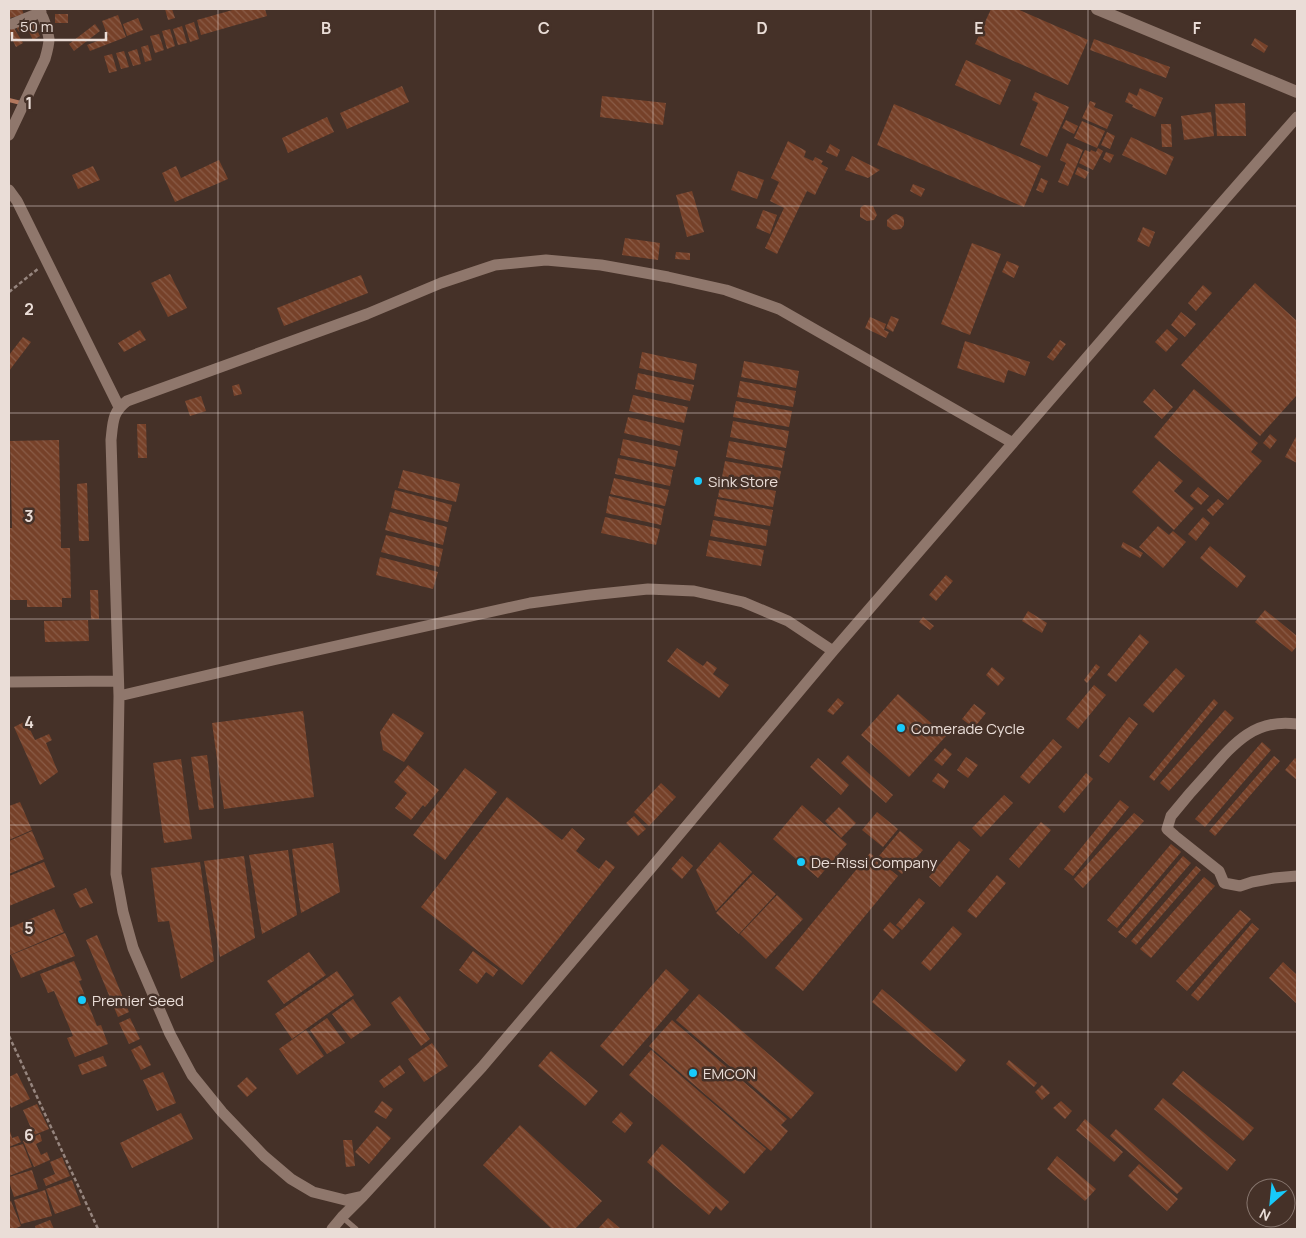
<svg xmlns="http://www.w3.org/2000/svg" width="1306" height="1238" font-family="Manrope,sans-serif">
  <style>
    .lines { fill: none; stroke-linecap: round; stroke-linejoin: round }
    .stream { stroke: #b2785e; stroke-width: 4 }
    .building { fill: url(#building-back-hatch) }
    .path { stroke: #96857e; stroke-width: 2.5; stroke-dasharray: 4 2.5; stroke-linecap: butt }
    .lane { stroke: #8f776c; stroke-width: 5.5 }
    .street { stroke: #8f776c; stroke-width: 11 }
    .secondary { stroke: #8f776c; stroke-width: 12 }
    .grid { fill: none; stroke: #eaddd7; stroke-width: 1; stroke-opacity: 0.55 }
    .poi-dot { fill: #17cafb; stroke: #453128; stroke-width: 2 }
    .labels { text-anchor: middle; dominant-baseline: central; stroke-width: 5; stroke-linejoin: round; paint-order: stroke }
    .poi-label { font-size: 15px; fill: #eaddd7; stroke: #453128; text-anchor: start }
    .grid-label { font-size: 16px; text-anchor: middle; font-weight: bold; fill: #eaddd7; stroke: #453128; stroke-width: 5; stroke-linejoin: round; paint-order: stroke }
  </style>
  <defs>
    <pattern id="building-back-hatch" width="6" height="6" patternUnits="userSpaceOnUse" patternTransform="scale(1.25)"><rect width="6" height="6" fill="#764129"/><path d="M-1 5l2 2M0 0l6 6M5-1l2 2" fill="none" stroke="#8a5c47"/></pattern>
  </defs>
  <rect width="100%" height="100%" fill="#453128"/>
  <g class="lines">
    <path class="stream" d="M9,100l12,3"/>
  </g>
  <path class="building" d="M9,9h13l2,6 -15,3z
    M165,9h7l3,9 -7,2z
    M236,9h29l2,7 -66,19 -4,-15z
    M991,9h26l71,31 -20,45 -93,-41z
    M55,14h13v9h-13z
    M118,15l8,22 -36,14 -3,-6 21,-8 -6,-16z
    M30,17l10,19 -7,4 -6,-12 -8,4 -4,-7z
    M138,18l5,12 -16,6 -4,-12z
    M194,22l5,17 -9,3 -5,-17z
    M95,24l5,7 -26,20 -5,-7z
    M182,26l5,17 -9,2 -5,-16z
    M14,28l9,15 -7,4 -7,-14v-3z
    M170,29l5,17 -8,3 -5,-18z
    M159,34l5,16 -9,3 -5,-17z
    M1255,38l13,8 -4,7 -13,-8z
    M1094,39l76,28 -4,11 -76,-28z
    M148,45l4,15 -7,2 -4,-15z
    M137,49l4,15 -8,2 -5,-14z
    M124,51l5,16 -8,2 -5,-16z
    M112,54l5,17 -8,2 -5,-17z
    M966,60l45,20 -11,25 -45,-20z
    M402,86l7,16 -62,27 -7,-16z
    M1140,88l23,10 -8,19 -23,-10 1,-2 -8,-3 4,-10 8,4z
    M1035,92l34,15 -22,50 -27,-12 18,-42 -6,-3z
    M602,96l64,7 -3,22 -63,-8z
    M1090,101l6,2 -2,4 19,8 -6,14 -25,-11z
    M1245,103l1,33h-29l-2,-32z
    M894,104l147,62 -17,41 -147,-62z
    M1211,112l3,24 -30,4 -3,-24z
    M327,117l7,15 -46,21 -6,-15z
    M1066,120l12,6 -4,8 -12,-6z
    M1082,121l23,10 -8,17 -23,-10z
    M1161,124h10l1,23h-10z
    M1107,132l8,4 -5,13 -9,-4z
    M1131,137l43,20 -8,18 -44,-20z
    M788,141l18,10 -2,6 9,4 2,-4 8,4 -2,3 7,4 -13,27 -8,-4 -30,63 -12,-6 19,-40 -14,-7 9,-19 -8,-4z
    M1067,143l16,7 -15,36 -10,-4 8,-19 -6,-3z
    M830,144l10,6 -3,7 -11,-5z
    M1098,148l5,3 -10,19 -14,-7 6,-13 5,2 1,-2 5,2z
    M1106,152l8,3 -4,8 -7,-4z
    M852,156l28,14 -12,8 -23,-8z
    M219,160l9,19 -53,23 -13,-29 14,-7 5,12z
    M93,166l7,14 -22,9 -6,-14z
    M1078,167l11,5 -4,7 -10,-5z
    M738,171l26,9 -7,19 -26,-9z
    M1041,178l7,3 -5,12 -7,-3z
    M913,184l12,5 -4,8 -11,-6z
    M692,191l12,41 -17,5 -11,-42z
    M864,205l9,1 4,9 -3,5 -7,1 -7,-4v-7l1,-3z
    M763,210l14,5 -7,19 -14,-6z
    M896,214l7,3 1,3v5l-3,4 -8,1 -6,-4v-6l6,-5z
    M1143,227l12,5 -6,15 -12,-6z
    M625,238l35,5 -2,17 -36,-5z
    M972,243l29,11 -31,81 -29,-11z
    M676,252l14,1v7l-15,-1z
    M1007,261l12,5 -5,12 -12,-6z
    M170,274l17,34 -19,9 -17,-34z
    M361,275l7,18 -84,33 -7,-18z
    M1255,283l42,38v74l-37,41 -79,-71z
    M1203,285l9,8 -16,18 -8,-8z
    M1181,312l15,12 -11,13 -14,-12z
    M891,316l8,3 -6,13 -7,-4z
    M870,317l16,7 -2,6 5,2 -3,6 -21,-10z
    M1167,329l11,10 -12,13 -11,-10z
    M140,330l6,10 -22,12 -6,-9z
    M23,337l8,5 -22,29v-16z
    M1060,340l6,4 -13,17 -6,-4z
    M965,341l65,21 -5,14 -17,-6 -4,13 -47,-15z
    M642,352l55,12 -3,16 -55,-12z
    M744,361l55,10 -3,17 -55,-11z
    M638,373l56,12 -4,16 -55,-12z
    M740,381l56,10 -3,16 -56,-10z
    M239,384l3,10 -8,2 -2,-10z
    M1154,389l19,18 -11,12 -19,-17z
    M1194,389l64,54 -7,9 11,9 -34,39 -74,-63z
    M633,395l55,12 -4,16 -55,-12z
    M201,396l5,15 -16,5 -5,-15z
    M736,401l56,10 -3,16 -56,-10z
    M628,417l55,13 -3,16 -56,-13z
    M733,421l56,10 -3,17 -56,-11z
    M137,424h9l1,34h-9z
    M1270,434l7,6 -7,9 -7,-6z
    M1297,435v28l-12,-6z
    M623,439l55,12 -3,16 -55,-12z
    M59,440l2,108h9l1,50h-9v9h-35v-7h-18v-72h3l-2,-87z
    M729,441l56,10 -3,17 -56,-11z
    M618,458l55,12 -3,16 -55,-12z
    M725,461l56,10 -3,16 -56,-10z
    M1159,461l24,20 -9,10 20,17 -20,22 -42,-38z
    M403,470l57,14 -4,18 -58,-14z
    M614,478l55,12 -4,16 -55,-12z
    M721,480l55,11 -3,16 -55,-10z
    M87,483l2,58h-10l-2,-57z
    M1198,487l11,9 -8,9 -11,-9z
    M395,490l57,15 -4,17 -57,-14z
    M609,496l55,13 -3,16 -55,-12z
    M717,499l56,11 -3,16 -56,-10z
    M1218,499l6,5 -11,12 -6,-6z
    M390,512l57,15 -4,18 -58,-15z
    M605,517l55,12 -4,16 -55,-12z
    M1203,517l7,6 -14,18 -8,-7z
    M713,520l55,10 -2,16 -56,-10z
    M1158,526l11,9 4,-4 13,11 -23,26 -24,-21z
    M386,535l57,14 -4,18 -58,-15z
    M709,540l55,10 -3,16 -55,-10z
    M1123,542l20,11 -3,5 -19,-11z
    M1210,546l36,30 -9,12 -37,-30z
    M380,557l58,15 -5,17 -57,-14z
    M946,575l7,6 -17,20 -7,-6z
    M90,590h8l1,29h-8z
    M1265,610l32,26v10l-5,6 -37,-30z
    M1028,611l19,12 -5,10 -20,-12z
    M923,617l11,9 -4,4 -11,-8z
    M88,620l1,21 -44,1 -1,-21z
    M1140,634l9,8 -33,40 -9,-7z
    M677,648l26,18 4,-5 10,7 -4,6 16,11 -10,13 -52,-37z
    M1096,664l4,3 -13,16 -3,-3z
    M992,667l13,11 -7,8 -12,-11z
    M1176,668l9,8 -32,37 -10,-8z
    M1094,685l12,10 -28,34 -12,-10z
    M898,694l48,42 -37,41 -48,-42z
    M838,698l6,5 -11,12 -6,-4z
    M1214,699l4,4 -64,78 -5,-4z
    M974,704l12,9 -12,15 -12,-9z
    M1225,710l9,8 -65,73 -9,-8z
    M303,711l11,86 -90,12 -12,-86z
    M393,713l31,20 -20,29 -21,-12 -3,-18z
    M1129,717l9,7 -29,39 -10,-7z
    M26,721l9,19 14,-6 3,6 -6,3 12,29 -18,13 -26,-58z
    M1053,739l9,8 -33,37 -9,-7z
    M1262,742l9,8 -66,77 -10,-8z
    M945,748l7,6 -10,12 -8,-6z
    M207,755l7,53 -15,2 -8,-53z
    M848,755l45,40 -7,8 -45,-40z
    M1274,756l6,5 -65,75 -6,-5z
    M966,757l12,8 -10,13 -11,-8z
    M818,758l31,27 -8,10 -31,-28z
    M1295,758l2,2v20l-12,-10z
    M181,759l11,80 -28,4 -11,-80z
    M408,765l31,25 -14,17 -2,-2 -12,15 -16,-12 12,-15 -13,-11z
    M465,768l32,24 -52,68 -32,-25z
    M938,773l11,8 -5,8 -12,-8z
    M1086,773l7,6 -29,34 -6,-6z
    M661,783l15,14 -27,29 -15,-14z
    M1004,795l9,8 -32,34 -9,-9z
    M507,797l55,43 10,-12 13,11 -9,12 23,18 7,-9 9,7 -93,118 -101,-78z
    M1120,800l9,7 -56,69 -9,-7z
    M20,802l12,28 -23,10v-34z
    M802,805l45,39 -29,34 -45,-39z
    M839,807l17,16 -15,15 -16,-17z
    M877,812l21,17 -15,18 -21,-17z
    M1134,813l10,8 -61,67 -9,-9z
    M634,816l12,13 -8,7 -12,-13z
    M1041,822l10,8 -32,38 -10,-9z
    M32,831l12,28 -35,15v-33z
    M900,831l23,19 -21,24 -23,-18z
    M959,841l11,9 -30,37 -11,-10z
    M720,842l32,30 -36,39 -20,-41z
    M333,843l7,49 -39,21 -9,-64z
    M1171,844l10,8 -64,76 -10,-8z
    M288,850l9,65 -35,19 -13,-79z
    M870,853l28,23 -95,115 -28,-23z
    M244,856l11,82 -35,19 -16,-96z
    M682,856l11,10 -11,13 -11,-10z
    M1183,856l8,7 -65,75 -8,-6z
    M44,862l11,25 -46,19v-30z
    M200,862l14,99 -33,18 -12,-58 -11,1 -7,-54z
    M1196,866l5,4 -65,75 -5,-4z
    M753,874l23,20 -37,40 -23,-21z
    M997,875l9,8 -30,35 -9,-7z
    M1204,877l11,9 -64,72 -11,-9z
    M86,888l7,15 -13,5 -7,-14z
    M777,895l26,24 -37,40 -26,-25z
    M919,898l6,5 -23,27 -6,-5z
    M54,909l10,23 -54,23 -1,-4v-23z
    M1240,910l11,9 -64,72 -11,-10z
    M890,922l10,9 -7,8 -10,-9z
    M1252,923l7,6 -61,72 -7,-6z
    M953,926l9,8 -32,37 -9,-8z
    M65,933l10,23 -54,22 -10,-23z
    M97,935l32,77 -11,5 -32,-77z
    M473,951l25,19 -5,7 -7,-5 -9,12 -18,-14z
    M309,952l17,23 -42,29 -17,-23z
    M74,961l8,19 -3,1 18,45 4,-1 7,19 -33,13 -8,-19 6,-2 -19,-45 -6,2 -8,-19z
    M1283,962l14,13v29l-28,-26z
    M666,969l23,21 -66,76 -23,-20z
    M337,971l17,24 -62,44 -17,-25z
    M882,989l84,71 -10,12 -84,-70z
    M699,994l115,99 -23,26 -115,-99z
    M400,996l30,43 -9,7 -30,-43z
    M353,999l18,26 -20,14 -19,-25z
    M130,1018l10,21 -11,5 -10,-21z
    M327,1018l18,25 -18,11 -17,-24z
    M672,1020l115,99 -6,6 7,6 -17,20 -122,-105z
    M306,1030l18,26 -27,19 -18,-26z
    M432,1043l16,23 -24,16 -16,-23z
    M141,1045l10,20 -10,5 -10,-20z
    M651,1050l115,99 -22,25 -115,-99z
    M551,1051l47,40 -13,15 -47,-40z
    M103,1056l4,10 -25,9 -4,-10z
    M1009,1060l28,23 -3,4 -28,-23z
    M400,1065l5,8 -21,15 -5,-7z
    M1183,1071l71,57 -11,13 -71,-57z
    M163,1072l13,31 -19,8 -14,-31z
    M17,1073l13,26 -19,9 -2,-5v-26z
    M247,1077l10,11 -10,9 -10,-11z
    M1042,1085l8,8 -8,7 -7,-8z
    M1163,1098l73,62 -9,11 -73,-62z
    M382,1101l11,8 -7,10 -12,-7z
    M1061,1101l11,10 -7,8 -12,-11z
    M37,1104l12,25 -15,6 -11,-25z
    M621,1112l12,11 -8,10 -13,-11z
    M181,1113l12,26 -61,29 -12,-25z
    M1085,1119l38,33 -9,10 -38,-32z
    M520,1125l82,76 -27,28h-23l-69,-64z
    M377,1126l14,12 -22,26 -14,-12z
    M9,1128l3,10 6,-2 3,6 -12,5z
    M1116,1129l67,59 -6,6 -67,-58z
    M40,1134l2,7 -6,3 5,11 6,-3 3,8 -16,7 -11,-26z
    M343,1140h9l3,26 -9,1z
    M23,1144l9,23 -23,9v-28z
    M662,1144l67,58 -8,9 -5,-5 -7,9 -62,-53z
    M1057,1156l39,33 -11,12 -38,-32z
    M62,1157l8,19 -24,10 -3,-7 12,-5 -5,-12z
    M1139,1164l39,35 -11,12 -39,-35z
    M32,1170l6,19 -24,8 -5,-16v-4z
    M72,1180l9,25 -26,9 -9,-25z
    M45,1190l7,26 -31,8 -7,-24z
    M11,1201l10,25 -7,3h-5v-27z
    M608,1218l13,11h-23z
    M50,1220l4,9h-18l-1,-3z"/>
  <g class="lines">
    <path class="path" d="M9,292l30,-24
      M9,1036l89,193"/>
    <path class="lane" d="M342,1217l14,12"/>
    <path class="street" d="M9,24h3l29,-12
      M9,135l36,-76c2,-7 4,-14 4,-20 -1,-8 -6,-26 -12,-30
      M9,190l8,11 102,206
      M9,682l109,-1
      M119,696l154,-36 257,-57 60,-8 58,-6 46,2 49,11 45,19 45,30
      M1297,724c-42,-6 -63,19 -88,48 -13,14 -26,29 -38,44l-4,13 8,7 44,35 5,12 16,3 12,-4 22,-4 23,-2
      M363,1196l-18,4 -32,-8 -22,-13 -27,-23 -42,-44 -30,-37 -22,-41 -37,-86 -10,-36 -7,-38 3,-178 -8,-256c2,-17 1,-28 16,-39l240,-87 74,-31 54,-18 51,-5 55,5 67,12 58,13 53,19 234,134
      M332,1229l10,-12 21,-21 119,-129 170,-200 181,-216 287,-332 177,-202"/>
    <path class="secondary" d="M1097,9l200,83"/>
  </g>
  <path class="grid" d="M218,9v1220M435,9v1220M653,9v1220M871,9v1220M1088,9v1220M9,206h1288M9,413h1288M9,619h1288M9,825h1288M9,1032h1288"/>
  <g class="poi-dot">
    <circle cx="698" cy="481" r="5"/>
    <circle cx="901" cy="728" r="5"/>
    <circle cx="801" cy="862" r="5"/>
    <circle cx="82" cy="1000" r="5"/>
    <circle cx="693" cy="1073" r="5"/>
  </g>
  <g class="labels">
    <g class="poi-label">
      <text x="708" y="481">Sink Store</text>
      <text x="911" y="728">Comerade Cycle</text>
      <text x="811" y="862">De-Rissi Company</text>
      <text x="92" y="1000">Premier Seed</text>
      <text x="703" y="1073">EMCON</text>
    </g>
  </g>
  <g class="grid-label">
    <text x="326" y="34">B</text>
    <text x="544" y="34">C</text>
    <text x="762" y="34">D</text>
    <text x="979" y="34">E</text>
    <text x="1197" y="34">F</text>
    <text x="29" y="109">1</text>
    <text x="29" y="315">2</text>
    <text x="29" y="522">3</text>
    <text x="29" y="728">4</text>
    <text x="29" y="934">5</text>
    <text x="29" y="1141">6</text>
  </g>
  <rect width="1306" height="1238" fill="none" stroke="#eaddd7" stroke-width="20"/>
  <g transform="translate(1271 1203) rotate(207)"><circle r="24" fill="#453128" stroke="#87766e"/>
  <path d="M0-4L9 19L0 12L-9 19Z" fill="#17cafb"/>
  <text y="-8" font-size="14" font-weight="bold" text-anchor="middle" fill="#eaddd7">N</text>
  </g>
  <path d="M12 32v8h94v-8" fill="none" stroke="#eaddd7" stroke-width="2.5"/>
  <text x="20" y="32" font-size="15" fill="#eaddd7" stroke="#453128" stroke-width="4" paint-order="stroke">50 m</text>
</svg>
